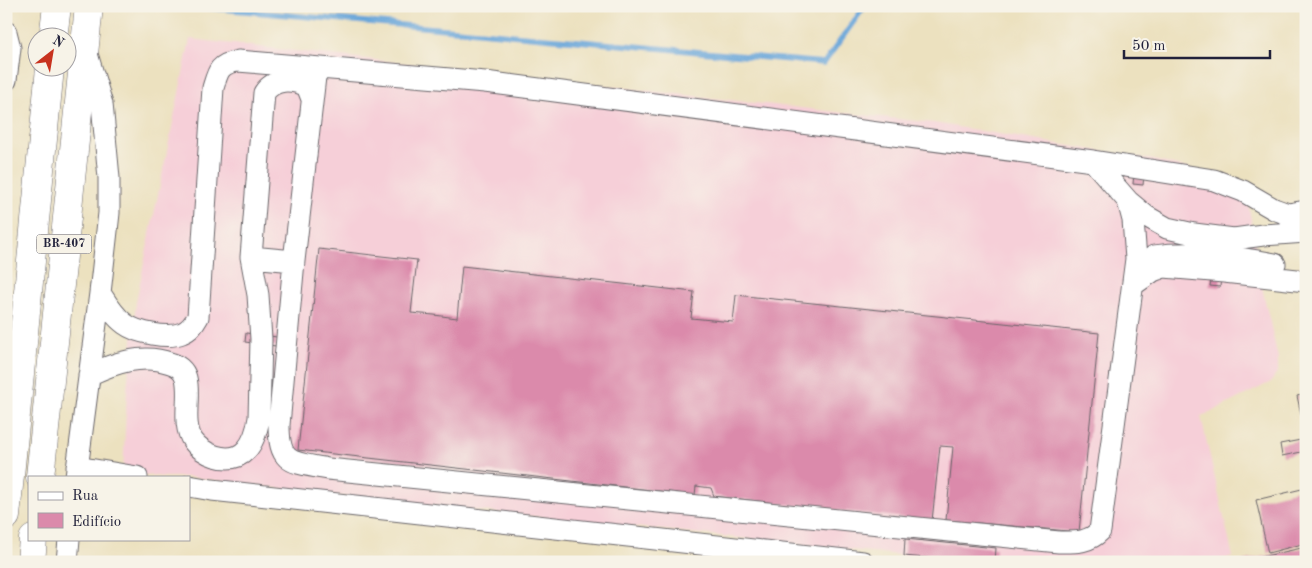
<svg xmlns="http://www.w3.org/2000/svg" width="1312" height="568" font-family="'Old Standard TT',serif">
  <style>
    .built { fill: #f6cfd8 }
    .lines { fill: none; stroke-linecap: round; stroke-linejoin: round }
    .stream { stroke: #67a5d9; stroke-width: 5.5 }
    .building { fill: #db8aab }
    .minor-casing { stroke: #696569; stroke-width: 23 }
    .highway-casing { stroke: #696569; stroke-width: 29 }
    .minor { stroke: #fff; stroke-width: 21 }
    .highway { stroke: #fff; stroke-width: 28 }
    .labels { text-anchor: middle; dominant-baseline: central; stroke-width: 4; stroke-linejoin: round; paint-order: stroke }
    .shield { fill: #f7f3e8; stroke: #62616f; stroke-width: 1 }
    .shield-label { font-size: 12px; font-weight: bold; fill: #22223b }
  </style>
  <rect width="100%" height="100%" fill="#f7f3e8"/>
  <filter id="ink" filterUnits="userSpaceOnUse"><feTurbulence type="fractalNoise" baseFrequency=".02" numOctaves="2"/><feDisplacementMap in="SourceGraphic" scale="10" xChannelSelector="R" yChannelSelector="G"/><feConvolveMatrix kernelMatrix="1 2 1 2 8 2 1 2 1" color-interpolation-filters="sRGB"/></filter>
  <filter id="wash" filterUnits="userSpaceOnUse"><feTurbulence type="fractalNoise" baseFrequency=".0096" numOctaves="4" result="noise"/><feDisplacementMap in="SourceGraphic" scale="20" xChannelSelector="R" yChannelSelector="G"/><feGaussianBlur stdDeviation="1.12" result="paint"/><feColorMatrix in="noise" values="0 0 0 0 0 0 0 0 0 0 0 0 0 0 0 0 0 1.4 0 .05"/><feComposite in="paint" operator="in"/></filter>
  <g filter="url(#wash)">
    <rect width="100%" height="100%" fill="#ece1bf"/>
    <path class="built" d="M190,39l744,84 220,37 91,23 17,104 16,71v13l-7,11 -70,35 32,140 -11,2v3h-255l-618,-65 -160,-20h-26l-40,-5 4,-83 9,-87z"/>
    <g class="lines">
      <path class="stream" d="M188,6l636,57 41,-57"/>
    </g>
    <g id="blocks">
      <path class="building" d="M1135,162l10,1 -2,22 -10,-1z
        M319,249l98,11 -6,53 23,2 23,3 5,-52 232,26 -3,26 42,4 3,-27 363,38 -20,199 -133,-12 7,-73 -13,-1 -8,75 -218,-25 -3,-8 -15,-2 -1,9 -397,-45z
        M1213,264l9,1 -2,22 -10,-1z
        M246,333l31,4 -1,9 -31,-4z
        M1306,394v38h-1l-8,-36z
        M1306,439v12l-24,5 -2,-12z
        M1306,488v55l-38,10 -12,-53z
        M905,539l91,9 -1,14h-28l-63,-6z
        M1306,547v15h-63v-1z"/>
    </g>
  </g>
  <g filter="url(#ink)">
    <use href="#blocks" fill-opacity="0" stroke="#696569" stroke-width="1"/>
    <g class="lines">
      <defs>
        <path id="minor" d="M6,32l4,16 -4,32
          M316,68l-22,193 -15,164c0,41 14,37 49,44l731,73c16,0 29,1 41,-11l36,-272 -3,-39 -5,-19 -35,-40
          M1128,201l18,15 21,12 27,6 40,5 29,-4 43,-3
          M1154,256c40,-6 82,1 121,8
          M251,257l43,4
          M1133,285l20,-14 11,-4 60,5 82,9
          M100,293c7,11 14,23 25,31 12,9 43,15 57,9 8,-3 12,-9 16,-16l15,-229c5,-17 6,-24 25,-27l247,21 608,79 121,19 29,11 31,18 14,5 18,-3
          M89,375c25,-12 54,-22 81,-12 7,2 14,7 16,15 5,20 -5,45 7,63 6,8 13,12 22,15 29,9 40,-13 44,-38l2,-79 -3,-44 -7,-38 13,-164c10,-15 28,-14 43,-7l5,13
          M77,467l60,10
          M76,477l24,-184 9,-80v-35l-7,-74 -15,-50
          M189,486l23,4 651,72
          M67,562l2,-23"/>
        <path id="highway" d="M53,38l4,-32
          M40,477l49,-471
          M6,516l44,-448
          M31,562l2,-23"/>
      </defs>
      <use href="#minor" class="minor-casing"/>
      <use href="#highway" class="highway-casing"/>
      <use href="#minor" class="minor"/>
      <use href="#highway" class="highway"/>
    </g>
  </g>
  <g class="labels">
    <rect class="shield" x="36.5" y="234.5" width="55" height="19" rx="4"/>
    <g class="shield-label">
      <text x="64" y="244">BR-407</text>
    </g>
  </g>
  <rect width="1312" height="568" fill="none" stroke="#f7f3e8" stroke-width="25"/>
  <rect x="28" y="476" width="162" height="65" fill="#f7f3e8" stroke="#a29fa3"/>
  <rect x="38" y="492" width="25" height="8" fill="#ffffff" stroke="#a29fa3"/>
  <text x="72" y="500" font-size="15" fill="#22223b">Rua</text>
  <rect x="38" y="513" width="25" height="15" fill="#db8aab" stroke="#a29fa3"/>
  <text x="72" y="526" font-size="15" fill="#22223b">Edifício</text>
  <g transform="translate(52 52) rotate(31)"><circle r="24" fill="#f7f3e8" stroke="#a29fa3"/>
  <path d="M0-4L9 19L0 12L-9 19Z" fill="#c8321e"/>
  <text y="-8" font-size="14" font-weight="bold" text-anchor="middle" fill="#22223b">N</text>
  </g>
  <path d="M1124 50v8h146v-8" fill="none" stroke="#22223b" stroke-width="2.5"/>
  <text x="1132" y="50" font-size="15" fill="#22223b" stroke="#f7f3e8" stroke-width="4" paint-order="stroke">50 m</text>
</svg>
